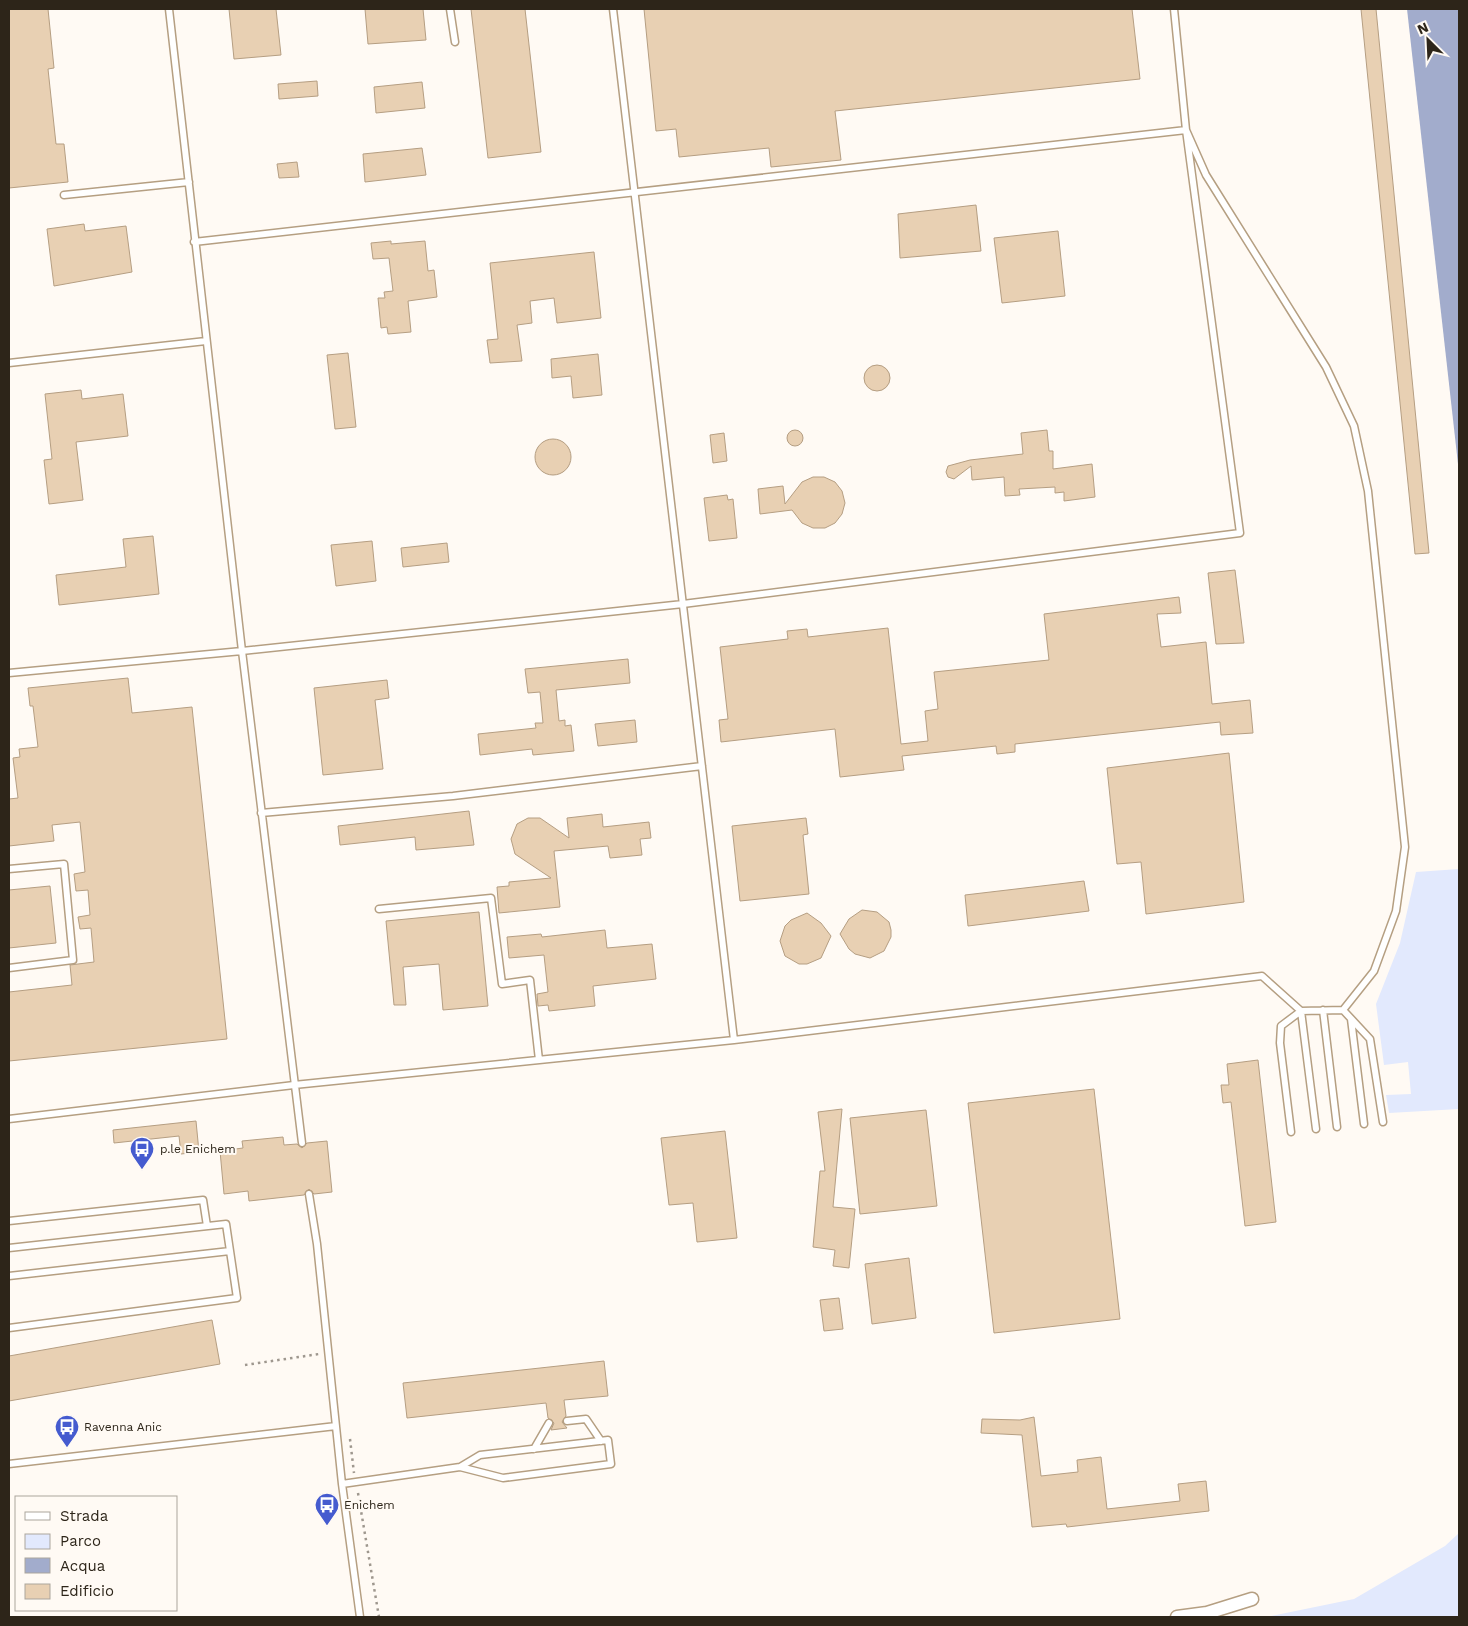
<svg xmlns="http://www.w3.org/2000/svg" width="1468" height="1626" font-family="'Work Sans',sans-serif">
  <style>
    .green { fill: #e2e9fd }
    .water { fill: #a2accc }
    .building { fill: #e8d0b3; stroke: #b59e82 }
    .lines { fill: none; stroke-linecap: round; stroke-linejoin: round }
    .service-casing { stroke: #b59f82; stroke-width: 9 }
    .minor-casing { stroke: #b59f82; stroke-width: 15 }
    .path { stroke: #9e978e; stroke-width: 2.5; stroke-dasharray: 2.5 4; stroke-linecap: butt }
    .service { stroke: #fff; stroke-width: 6 }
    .minor { stroke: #fff; stroke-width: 12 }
    .labels { text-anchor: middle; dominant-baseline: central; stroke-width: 4; stroke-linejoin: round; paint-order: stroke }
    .poi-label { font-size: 12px; fill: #2d2519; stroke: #fffaf4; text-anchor: start }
  </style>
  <rect width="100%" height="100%" fill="#fffaf4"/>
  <path class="green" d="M1459,869v240l-70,4 -3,-18 25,-1 -3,-32 -24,3 -8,-61 24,-61 16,-71z
    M1459,1533v84h-193l88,-18 91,-53z"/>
  <path class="water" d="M1407,9h52v464z"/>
  <path class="building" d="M9,9h39l6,59 -6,1 8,75h8l4,38 -59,6z
    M229,9h47l5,46 -47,4z
    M365,9h58l3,31 -58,4z
    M471,9h54l16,143 -53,6z
    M644,9h488l8,70 -305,32 6,49 -70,7 -2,-19 -90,9 -3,-28 -20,2z
    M1361,9h15l53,544 -14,1z
    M317,81l1,15 -39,3 -1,-15z
    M422,82l3,26 -49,5 -2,-26z
    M422,148l4,27 -61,7 -2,-28z
    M297,162l2,15 -20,1 -2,-14z
    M976,205l5,46 -81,7 -2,-44z
    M84,224l1,7 41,-5 6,46 -78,14 -7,-57z
    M1058,231l7,65 -63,7 -8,-65z
    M391,241v3l34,-3 3,30 6,-1 3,27 -29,4 3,31 -23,2 -1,-7 -6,1 -3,-30h7l-1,-6 9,-1 -4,-33 -16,1 -2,-16z
    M594,252l7,66 -44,5 -3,-25 -24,3 2,22 -15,2 5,36 -32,2 -3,-23 11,-1 -8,-76z
    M348,353l8,74 -21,2 -8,-74z
    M598,354l4,41 -29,3 -2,-22 -19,2 -1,-19z
    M864 378a13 13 0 1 1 26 0a13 13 0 1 1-26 0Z
    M81,390l1,9 41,-5 5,42 -52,6 7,58 -34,4 -5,-44 8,-1 -7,-65z
    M787 438a8 8 0 1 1 16 0a8 8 0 1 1-16 0Z
    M1047,430l2,21h4v18l39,-5 3,33 -31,4v-9l-9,1v-6l-36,2 1,6 -15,1 -1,-19 -32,3 -1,-14 -17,13 -6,-2 -2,-5 2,-6 22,-6 53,-6 -2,-21z
    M724,433l3,28 -14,2 -3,-28z
    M535 457a18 18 0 1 1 36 0a18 18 0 1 1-36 0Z
    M813,477h11l11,5 7,9 3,12 -3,11 -7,9 -10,5h-12l-11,-5 -10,-13 -32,4 -2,-25 25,-3 2,18 17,-22z
    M727,495l1,5 5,-1 4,39 -28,3 -5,-43z
    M153,536l6,58 -100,11 -3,-30 70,-8 -3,-28z
    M372,541l4,40 -40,5 -5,-41z
    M447,543l2,19 -46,5 -2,-19z
    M1235,570l9,73 -28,1 -8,-71z
    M1179,597l2,16 -24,1 4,33 45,-5 6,62 38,-4 3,33 -32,2 -1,-13 -205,22v8l-18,2 -1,-8 -94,10 2,14 -64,7 -5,-48 -114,13 -2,-22 9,-1 -8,-72 68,-8 -1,-8 20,-2 1,8 80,-9 13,116 27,-3 -3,-30 13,-2 -4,-37 115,-12 -5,-46z
    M628,659l2,24 -74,7 3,31 6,-1v6l6,-1 3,26 -41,4 -1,-6 -52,6 -2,-21 58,-6 -1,-5h8l-3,-31 -12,1 -3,-24z
    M128,678l4,35 60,-6 35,332 -218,22v-69l63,-7 -2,-20 24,-3 -3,-34 -11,1 -2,-12 12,-2 -2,-25 -12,1 -2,-17 11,-2 -5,-50 -28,3 2,16 -45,5v-47l9,-1 -5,-40 7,-1 -1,-8 19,-2 -5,-41h-3l-2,-18z
    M387,680l2,18 -14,2 8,69 -60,6 -9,-87z
    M635,720l2,22 -39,4 -3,-22z
    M1229,753l15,149 -98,12 -5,-52 -24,2 -10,-96z
    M469,811l5,34 -58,5 -1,-13 -75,8 -2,-19z
    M602,814l1,13 46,-5 2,16 -11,1 2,16 -32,3 -2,-12 -54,5 6,56 -61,6 -2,-26 12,-1v-4l42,-4 -36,-24 -4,-15 6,-15 11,-6h12l29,20 -2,-20z
    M806,818l2,16 -5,1 6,59 -69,7 -8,-75z
    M1084,881l5,30 -121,15 -3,-31z
    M50,886l6,57 -47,5v-58z
    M862,910l15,2 12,10 2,8v7l-7,14 -14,7 -15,-4 -6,-5 -9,-15 9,-15z
    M479,912l9,94 -45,4 -4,-46 -36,3 3,38h-12l-8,-84z
    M807,913l14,10 10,13 -10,22 -14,6h-8l-14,-8 -5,-15 5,-15 6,-6z
    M605,930l2,18 45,-4 4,35 -63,7 2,20 -46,5 -1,-6 -10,1 -1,-12 11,-2 -4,-37 -35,3 -2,-21 34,-3 1,3z
    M1258,1060l18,162 -31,4 -14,-124 -8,1 -2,-18h8l-2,-21z
    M1094,1089l26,230 -126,14 -26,-230z
    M842,1109l-9,98 22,2 -6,59 -16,-2 2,-16 -22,-3 7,-76h5l-7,-59z
    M926,1110l11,96 -77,8 -10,-96z
    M196,1121l3,31 -18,2 -2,-18 -65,7 -1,-13z
    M725,1131l12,107 -40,4 -4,-39 -24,2 -8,-67z
    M283,1137l1,8 13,-1 5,4 5,-5 20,-2 5,51 -18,2 -5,-5 -5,6 -55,6 -1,-10 -24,3 -4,-43 23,-3 -1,-7z
    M909,1258l7,60 -44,6 -7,-60z
    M839,1298l4,31 -19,2 -4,-31z
    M212,1320l8,44 -211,37v-45z
    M604,1361l4,35 -44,4 2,16 -4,6 5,6 -16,2 3,-7 -6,-5 -2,-15 -139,15 -4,-35z
    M1034,1417l7,59 37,-4 -1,-12 24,-3 6,52 73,-8 -2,-17 28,-3 3,30 -142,16 -1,-3 -34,3 -10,-92 -41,-2 1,-14 38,1z"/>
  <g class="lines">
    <defs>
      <path id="service" d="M169,9l73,642 60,492
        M450,9l5,33
        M613,9l121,1031
        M1174,9l12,121 20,45 120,192 28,59 14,65 37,356 -9,64 -22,60 -31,39
        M64,195l125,-13
        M9,363l197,-22
        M9,673l233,-22 441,-47 557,-71 -54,-403 -992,112
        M261,813l192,-17 249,-30
        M9,869l55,-5 9,96 -64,8
        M379,909l112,-11 11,86 28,-4 9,80
        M1323,1010l14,117
        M1351,1019l13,105
        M9,1119l285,-34 440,-45 528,-64 39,35 42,-1 27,29 13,83
        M1291,1132l-11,-89 1,-17 20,-15 15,118
        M309,1194l8,50 25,240 18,133
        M9,1221l194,-21 4,26
        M9,1248l217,-24 11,74 -228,30
        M9,1276l221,-25
        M567,1421l19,-2 15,22
        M534,1449l15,-26
        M9,1464l327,-38
        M342,1484l118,-17 20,-12 128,-15 3,24 -108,14 -43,-11"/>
      <path id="minor" d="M1177,1617l30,-4 45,-14"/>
    </defs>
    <use href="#service" class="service-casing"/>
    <use href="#minor" class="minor-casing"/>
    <path class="path" d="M245,1365l74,-11
      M350,1439l4,34
      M358,1493l21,124"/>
    <use href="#service" class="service"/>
    <use href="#minor" class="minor"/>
  </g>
  <defs>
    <symbol id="bus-pin" viewBox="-11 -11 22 30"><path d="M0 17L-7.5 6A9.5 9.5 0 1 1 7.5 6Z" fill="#455bcf" stroke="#fffaf4"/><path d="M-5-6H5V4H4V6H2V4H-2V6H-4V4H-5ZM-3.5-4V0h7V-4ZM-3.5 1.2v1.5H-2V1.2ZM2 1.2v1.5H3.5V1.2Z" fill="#fff"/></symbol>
  </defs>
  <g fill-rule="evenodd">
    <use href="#bus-pin" x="128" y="1135" width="28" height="38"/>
    <use href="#bus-pin" x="53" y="1413" width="28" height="38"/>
    <use href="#bus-pin" x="313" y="1491" width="28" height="38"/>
  </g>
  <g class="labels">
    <g class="poi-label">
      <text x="160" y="1149">p.le Enichem</text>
      <text x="84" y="1427">Ravenna Anic</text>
      <text x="344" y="1505">Enichem</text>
    </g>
  </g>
  <rect width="1468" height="1626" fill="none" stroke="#2d2519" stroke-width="20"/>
  <rect x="15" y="1496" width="162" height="115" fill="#fffaf4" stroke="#aba59c"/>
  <rect x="25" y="1512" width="25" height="8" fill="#ffffff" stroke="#aba59c"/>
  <text x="60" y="1521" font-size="15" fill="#2d2519">Strada</text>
  <rect x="25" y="1534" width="25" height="15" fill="#e2e9fd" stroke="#aba59c"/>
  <text x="60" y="1546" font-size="15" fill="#2d2519">Parco</text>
  <rect x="25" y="1558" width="25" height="15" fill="#a2accc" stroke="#aba59c"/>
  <text x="60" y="1571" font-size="15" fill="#2d2519">Acqua</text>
  <rect x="25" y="1584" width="25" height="15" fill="#e8d0b3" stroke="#aba59c"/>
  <text x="60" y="1596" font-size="15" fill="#2d2519">Edificio</text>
  <g transform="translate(1428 40) rotate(336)" stroke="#fffaf4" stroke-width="4" paint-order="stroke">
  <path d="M0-4L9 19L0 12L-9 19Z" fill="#2d2519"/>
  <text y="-8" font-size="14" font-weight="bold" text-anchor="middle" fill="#2d2519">N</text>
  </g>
</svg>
